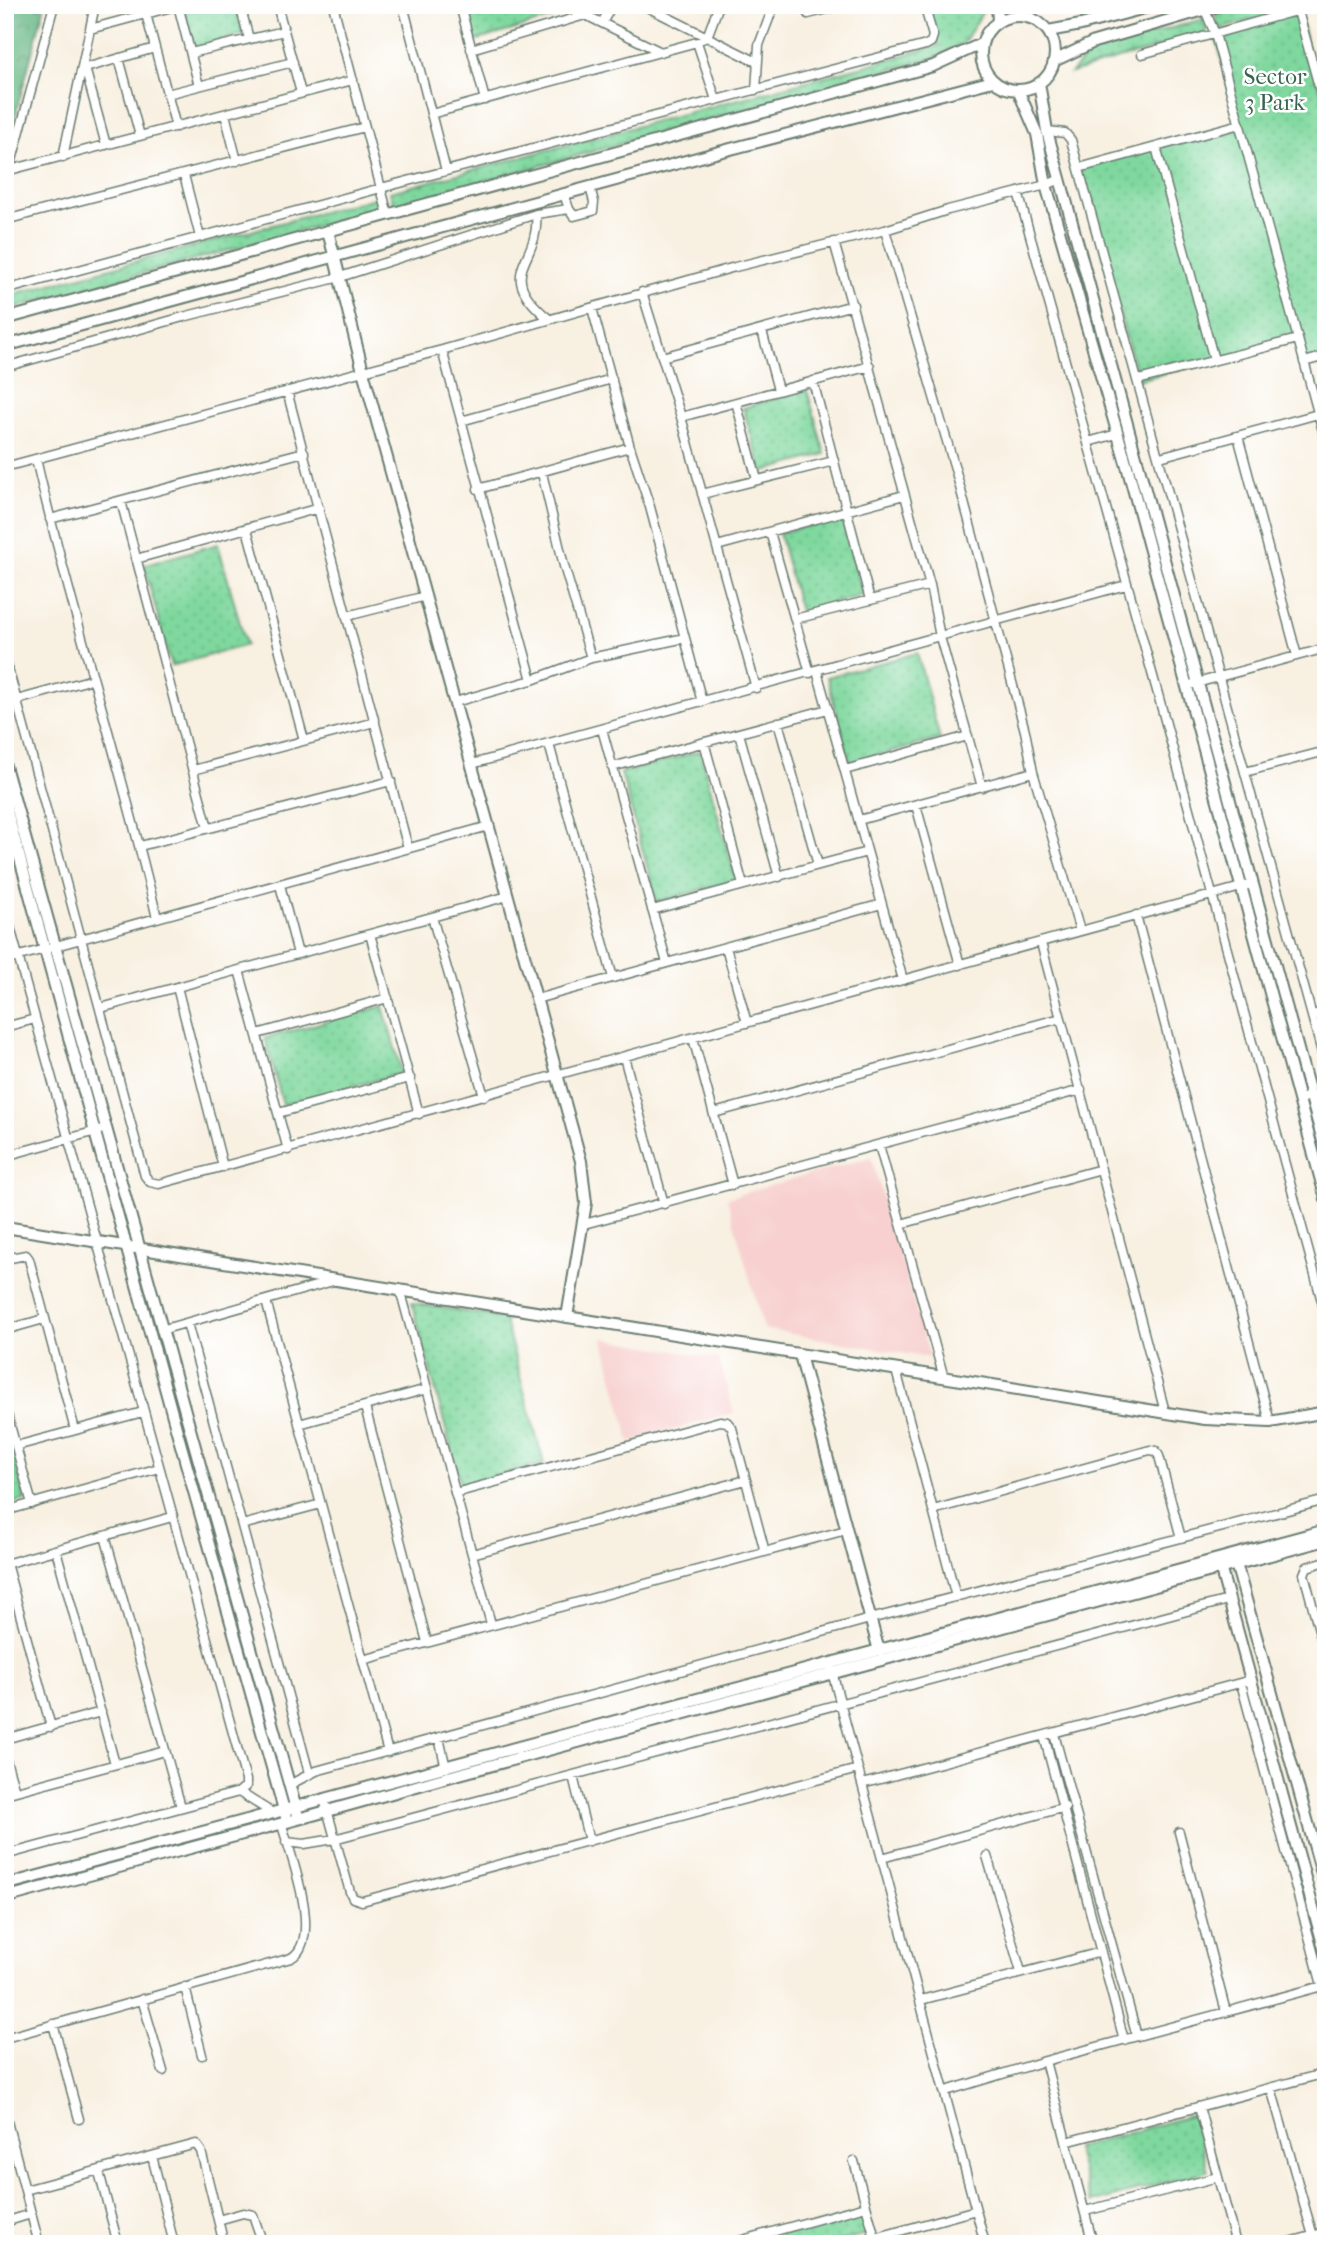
<svg xmlns="http://www.w3.org/2000/svg" width="1331" height="2249" font-family="'IM FELL French Canon',serif">
  <style>
    .built { fill: #f7d0cf }
    .grass { fill: url(#grass-dots); stroke: #4f8a69; stroke-width: 2 }
    .forest { fill: url(#forest-crowns); stroke: #437a5c; stroke-width: 2 }
    .lines { fill: none; stroke-linecap: round; stroke-linejoin: round }
    .street-casing { stroke: #6b7c71; stroke-width: 11 }
    .secondary-casing { stroke: #6b7c71; stroke-width: 14 }
    .street { stroke: #fff; stroke-width: 8 }
    .secondary { stroke: #fff; stroke-width: 10 }
    .labels { text-anchor: middle; dominant-baseline: central; stroke-width: 5; stroke-linejoin: round; paint-order: stroke }
    .park-label { font-size: 23px; fill: #37644e; stroke: #fff }
  </style>
  <defs>
    <pattern id="grass-dots" width="8" height="8" patternUnits="userSpaceOnUse" patternTransform="scale(1.75)"><rect width="8" height="8" fill="#7fd89e"/><path d="M2 2h.1M6 6h.1" fill="none" stroke="#6dba89" stroke-width="1.8" stroke-linecap="round"/></pattern>
    <pattern id="forest-crowns" width="20" height="18" patternUnits="userSpaceOnUse" patternTransform="scale(1.75)"><rect width="20" height="18" fill="#67b885"/><path d="M2 6a3 3 0 1 1 6 0M12 15a3 3 0 1 1 6 0" fill="none" stroke="#54976e"/></pattern>
  </defs>
  <rect width="100%" height="100%" fill="#fff"/>
  <filter id="ink" filterUnits="userSpaceOnUse"><feTurbulence type="fractalNoise" baseFrequency=".0143" numOctaves="2"/><feDisplacementMap in="SourceGraphic" scale="14" xChannelSelector="R" yChannelSelector="G"/><feConvolveMatrix kernelMatrix="1 2 1 2 8 2 1 2 1" color-interpolation-filters="sRGB"/></filter>
  <filter id="wash" filterUnits="userSpaceOnUse"><feTurbulence type="fractalNoise" baseFrequency=".00686" numOctaves="4" result="noise"/><feDisplacementMap in="SourceGraphic" scale="28" xChannelSelector="R" yChannelSelector="G"/><feGaussianBlur stdDeviation="1.57" result="paint"/><feColorMatrix in="noise" values="0 0 0 0 0 0 0 0 0 0 0 0 0 0 0 0 0 1.4 0 .05"/><feComposite in="paint" operator="in"/></filter>
  <g filter="url(#wash)">
    <rect width="100%" height="100%" fill="#f8f0e1"/>
    <path class="built" d="M871,1157l59,201 -166,-29 -37,-131z
      M603,1338l116,21 15,54 -104,29z"/>
    <path class="grass" d="M206,5h29l8,29 -49,14 -10,-37z
      M466,5h82l18,9 -91,27z
      M927,5h57l-2,8 -19,31 -23,12 -546,150 -4,-14 548,-146z
      M1077,5h64l-60,16 -14,-13z
      M1251,5h54l-86,24 -4,-14z
      M1298,11l28,101v244l-22,6 -6,-23 -160,41 -59,-212 160,-44 -24,-90z
      M1203,19l4,14 -136,40 18,-21z
      M378,197l4,12 -373,100 -3,-13z
      M807,389l18,65 -63,18 -19,-64z
      M842,517l21,78 -63,17 -21,-79z
      M218,544l28,101 -75,21 -27,-101z
      M917,653l23,86 -90,24 -23,-86z
      M700,751l36,129 -79,22 -36,-129z
      M383,1006l19,67 -119,32 -18,-67z
      M412,1303l92,15 40,146 -83,21z
      M5,1425l20,75 -20,5z
      M1193,2115l15,56 -117,32 -16,-55z
      M861,2213l6,21 -38,10h-83z"/>
    <path class="forest" d="M5,5h40l-40,149z"/>
  </g>
  <g filter="url(#ink)">
    <g class="lines">
      <defs>
        <path id="street" d="M178,5l21,81
          M240,5l9,34
          M277,5l24,88
          M333,5l55,210
          M403,5l43,166
          M460,5l25,95
          M565,5l96,47
          M643,5l114,57
          M804,5l4,9 36,-9
          M1203,5l12,29 111,408
          M1298,11l28,101
          M146,14l30,113
          M602,23l10,-18
          M90,29l89,-24
          M702,39l5,-2 12,-32
          M471,49l114,-34
          M191,53l93,-22
          M1142,54l175,-49
          M119,58l21,78
          M85,68l21,77
          M82,69l73,-21
          M756,90l3,-45 15,-40
          M167,94l126,-32
          M225,114l12,47
          M431,114l266,-72 19,58
          M1047,131l18,2 6,7 255,927
          M1156,147l58,213
          M63,157l32,-152
          M1079,168l161,-44
          M10,170l343,-90
          M184,175l16,62
          M5,186l49,-181
          M1018,192l141,506 167,618
          M564,194l5,15 5,7 19,-5 1,-9 -4,-15
          M536,214c5,50 -45,57 13,105
          M5,220l360,-93
          M885,230l71,242 69,259 8,41 47,159
          M834,242l96,343 10,52 42,150
          M5,290l376,-102 545,-143 5,-3 2,-6 -9,-31
          M642,292l39,125 75,271
          M592,308l38,139 20,60 52,195
          M762,331l16,59
          M442,350l90,330
          M662,357l191,-52
          M1304,362l22,-6
          M5,367l178,-50 157,-40 196,-63 33,-5
          M1138,380l160,-41
          M813,381l57,219
          M287,391l121,457
          M736,402l21,78
          M681,417l189,-51
          M461,421l151,-42
          M1238,436l59,220
          M1088,442l29,-8
          M1160,457l158,-43
          M36,459c35,154 85,305 121,459
          M5,467l437,-117 293,-83 150,-37 63,-20 98,-25 15,-6
          M542,473l22,93 27,92
          M478,489l152,-42
          M702,494l132,-33
          M121,501l87,327
          M50,519l254,-67
          M247,529l57,211
          M770,532l40,141
          M717,546l187,-51
          M136,559l183,-51
          M347,616l79,-20
          M795,619l135,-34
          M5,657l140,519 5,6 9,2 1093,-300
          M817,671l86,309
          M1193,684l133,-36
          M17,700l76,-21
          M455,702l77,-22 59,-22 94,-20
          M778,722l40,143
          M602,729l65,234
          M739,733l40,144
          M704,742l39,143
          M549,744l64,234
          M472,764l654,-179
          M612,767l216,-58
          M193,770l182,-48
          M845,770l123,-34
          M1245,772l81,-21
          M916,805l44,160
          M859,820l174,-48
          M140,846l251,-65
          M280,885l18,69
          M5,909l241,871v6l-7,6 -234,63
          M652,910l215,-58
          M1136,915l134,507
          M432,917l52,179
          M370,934l49,180
          M1041,943l124,469
          M726,947l21,76
          M5,960l484,-134
          M239,970l49,180
          M177,987l46,180
          M536,999l346,-95
          M101,1008l407,-112
          M1313,1015l13,-4
          M5,1027l30,-8
          M257,1034l131,-36
          M693,1038l40,147
          M624,1057l40,147
          M1299,1099l27,-7
          M278,1113l132,-35
          M714,1113l347,-95
          M879,1145l65,233
          M5,1156l95,-26
          M584,1224l497,-134
          M901,1224l200,-55
          M5,1259l21,-4 3,4 46,171
          M400,1289l91,335
          M266,1301l122,451
          M187,1323l122,450
          M5,1330l39,-11
          M161,1330l172,-49
          M896,1370l60,227
          M5,1407l27,97
          M365,1407l62,235
          M299,1424l128,-35
          M16,1446l127,-34
          M455,1493l265,-72 7,1 5,6 33,124
          M933,1510l217,-60 6,1 3,5 22,82
          M5,1511l154,-43
          M242,1525l79,-21
          M105,1536l76,271
          M56,1550l59,214
          M472,1554l274,-74
          M1326,1561l-19,6 -3,7 22,82
          M6,1563l45,164
          M5,1564l167,-47
          M363,1660l483,-130
          M831,1668l154,576
          M1241,1683l85,317
          M1054,1734l83,302
          M1044,1736l80,304
          M439,1738l7,30
          M5,1739l96,-27
          M5,1757l10,34
          M573,1776l16,65
          M862,1784l389,-104
          M289,1785l27,-14 554,-152 456,-119
          M239,1792l35,22
          M5,1794l160,-43
          M326,1806l24,86 3,6 9,3 496,-132
          M1179,1832l47,180
          M286,1842l18,2 30,-5 894,-239
          M987,1856l34,116
          M882,1858l183,-51
          M185,1987l17,68
          M142,1999l21,72
          M921,2000l180,-48
          M53,2024l26,95
          M5,2038l286,-80c33,-19 -1,-104 -9,-133
          M1045,2061l48,183
          M1271,2088l42,148
          M946,2091l99,-30 281,-76
          M1199,2107l37,137
          M5,2114l34,130
          M1066,2142l260,-69
          M152,2156l22,88
          M854,2161l21,77
          M99,2172l19,72
          M25,2190l171,-46 5,7 23,93
          M1085,2211l133,-34
          M218,2220l25,-7 10,2 10,29
          M5,2222l26,-8
          M728,2244l138,-38
          M853,2244l123,-34
          M1283,2244l43,-12"/>
        <path id="secondary" d="M997,5l1,16
          M981 53a37 37 0 1 1 74 0a37 37 0 1 1-74 0Z
          M1048,31l33,-6 75,-20
          M1054,61l40,-19 127,-37
          M1039,83l8,48 279,1021
          M1018,90l19,44 9,51 81,281 199,733
          M328,231l35,140 218,790 5,42 -19,114
          M5,319l928,-253 48,-22
          M5,346l714,-194 274,-71
          M5,766l293,1050
          M5,804l173,631 108,382
          M5,1227l1200,192 65,3 56,-10
          M800,1355l79,296
          M1235,1560l91,328
          M1219,1563l107,392
          M5,1885l1321,-355
          M5,1898c144,-40 289,-76 432,-118l889,-240"/>
      </defs>
      <use href="#street" class="street-casing"/>
      <use href="#secondary" class="secondary-casing"/>
      <use href="#street" class="street"/>
      <use href="#secondary" class="secondary"/>
    </g>
  </g>
  <g class="labels">
    <g class="park-label">
      <text x="1275" y="76">Sector<tspan x="1275" dy="26">3 Park</tspan></text>
    </g>
  </g>
  <rect width="1331" height="2249" fill="none" stroke="#fff" stroke-width="28"/>
</svg>
